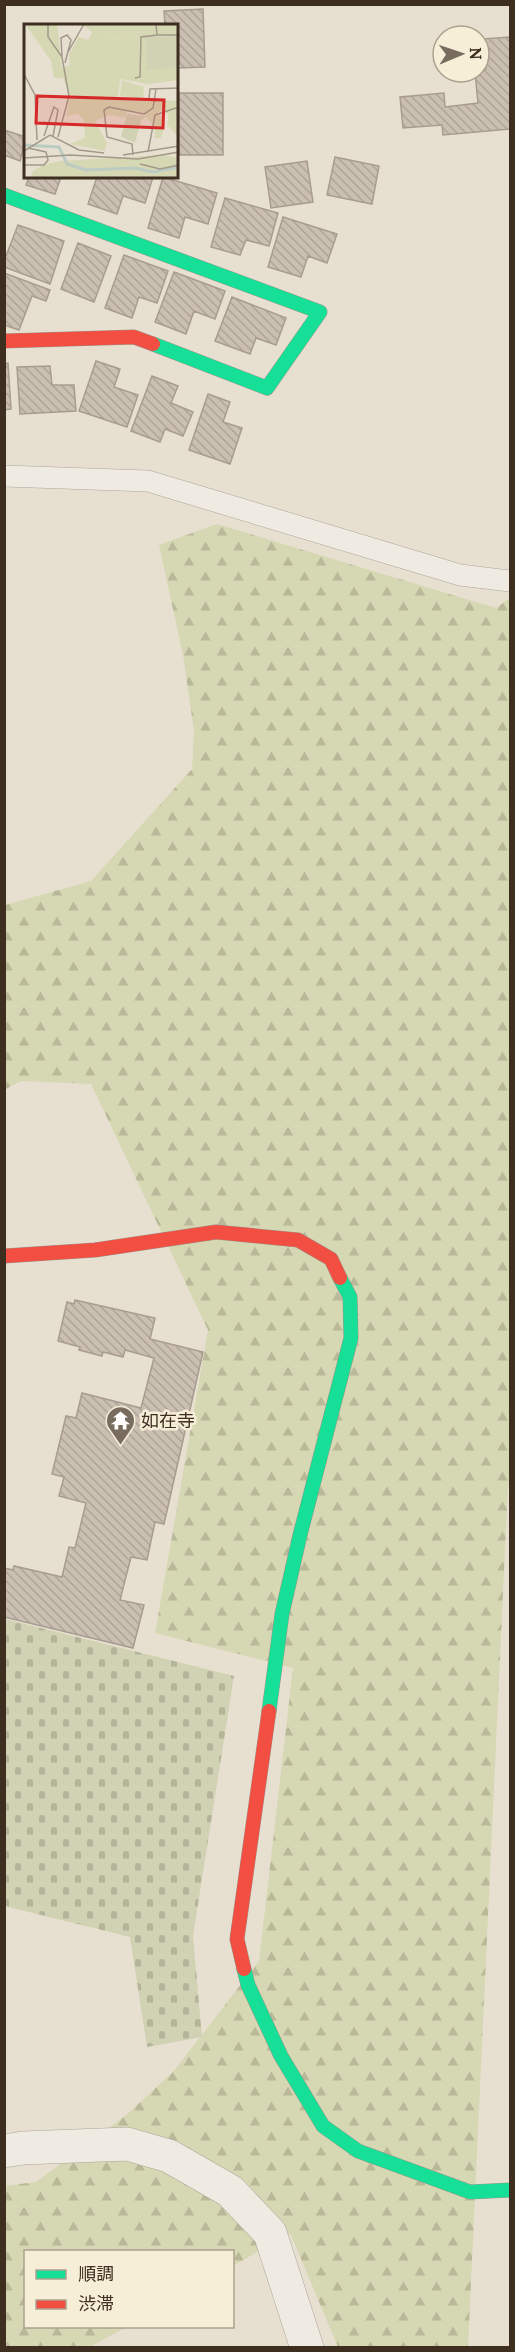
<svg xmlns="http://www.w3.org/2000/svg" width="515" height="2352" font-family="Lora,'Noto Sans JP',serif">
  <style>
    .forest { fill: url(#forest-firs) }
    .cemetery { fill: url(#cemetery-stones) }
    .building { fill: url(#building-back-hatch); stroke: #a89c90; stroke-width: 1.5 }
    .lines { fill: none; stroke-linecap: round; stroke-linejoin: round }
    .lane-casing { stroke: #ada599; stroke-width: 22 }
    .street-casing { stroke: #ada599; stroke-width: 34 }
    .fast-casing { stroke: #9c958a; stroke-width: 15 }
    .jam-casing { stroke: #9c958a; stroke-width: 15 }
    .lane { stroke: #efebe3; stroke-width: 21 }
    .street { stroke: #efebe3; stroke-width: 33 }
    .fast { stroke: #16e098; stroke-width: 14 }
    .jam { stroke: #f24e42; stroke-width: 14 }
    .labels { text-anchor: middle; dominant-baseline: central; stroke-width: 5; stroke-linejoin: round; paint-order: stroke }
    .poi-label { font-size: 18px; fill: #3d2e20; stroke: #f7eed8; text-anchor: start }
    .inset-river { fill: none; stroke: #bcccc2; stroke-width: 3 }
    .inset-road { fill: none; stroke: #a3998a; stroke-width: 1.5 }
    .view { fill: #d62828; fill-opacity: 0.15; stroke: #d62828; stroke-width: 3 }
    .inset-edge { fill: none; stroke: #3d2e20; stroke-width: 3 }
  </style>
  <defs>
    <pattern id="forest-firs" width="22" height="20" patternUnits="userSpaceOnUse" patternTransform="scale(1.5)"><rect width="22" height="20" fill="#d6d7b3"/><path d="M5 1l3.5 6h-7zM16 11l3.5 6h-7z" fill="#b9b99a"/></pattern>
    <pattern id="cemetery-stones" width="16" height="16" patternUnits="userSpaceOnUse" patternTransform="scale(1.5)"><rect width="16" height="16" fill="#d1d1b3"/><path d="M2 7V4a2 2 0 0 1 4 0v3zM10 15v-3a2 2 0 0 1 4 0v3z" fill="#b4b49a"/></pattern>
    <pattern id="building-back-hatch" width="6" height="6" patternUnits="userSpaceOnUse" patternTransform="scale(1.5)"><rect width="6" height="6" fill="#cbbfb2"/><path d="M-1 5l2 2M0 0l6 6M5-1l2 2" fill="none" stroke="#afa499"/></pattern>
  </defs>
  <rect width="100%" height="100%" fill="#e7e0d1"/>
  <path class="forest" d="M217,524l279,84 14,-10v888h-2l-40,861h-130l-48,-114 -57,33 -1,-14h-206v74l100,1 -36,20h-85l-1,-161 32,-4 89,-66 48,-44 86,-111 34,-293 -138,-35 53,-303 -117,-246 -70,-3 -17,9 1,-185 86,-24 101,-112 2,-38 -11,-76 -24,-110z"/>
  <path class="cemetery" d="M5,1619l229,57 -41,260 9,101 -55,10 -17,-110 -125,-31z"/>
  <path class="building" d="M203,9l2,58 -28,1v-42h-12l-1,-15z
    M510,37v92l-67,6 -1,-10 -39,3 -3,-31 44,-4 1,14 33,-4 -3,-31 11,-3 -2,-30z
    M179,93h44v62h-44z
    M4,130l22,7 -6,24 -16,-6z
    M335,157l44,9 -7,38 -45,-9z
    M307,161l6,41 -42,6 -6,-41z
    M29,177h32l-6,17 -29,-9z
    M97,177h56l-8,26 -22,-7 -6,18 -29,-10z
    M163,177l54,16 -9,31 -23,-7 -6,21 -31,-10z
    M225,198l53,15 -9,33 -23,-6 -6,15 -29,-8z
    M283,217l54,17 -10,29 -19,-7 -7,21 -33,-10z
    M18,225l46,16 -14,43 -46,-17v-6z
    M78,243l33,13 -17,46 -33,-13z
    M124,255l44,16 -11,32 -18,-6 -7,21 -27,-10z
    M174,272l51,19 -10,28 -21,-8 -8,23 -31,-12z
    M4,273l46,17 -4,11 -14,-5 -13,34 -15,-5z
    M232,297l54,21 -10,27 -20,-7 -6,16 -35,-13z
    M96,361l24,8 -6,18 24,8 -11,32 -48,-16z
    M8,363l3,46 -7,1v-46z
    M50,366l2,19h22l2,26 -56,3 -3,-47z
    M152,376l26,10 -7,17 22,9 -10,24 -18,-7 -5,13 -29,-11z
    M208,394l22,8 -7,20 19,6 -12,36 -41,-14z
    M75,1300l80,18 -5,21 53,13 -39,172 -9,-2 -8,38 -16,-3 -11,43 24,5 -11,43 -129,-31v-49l9,2 1,-4 48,11 7,-30 6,1 11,-45 -27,-7 5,-19 -12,-3 14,-58 10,2 6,-25 59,15 13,-50 -29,-8 -2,7 -20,-5 -1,4 -23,-6 1,-3 -22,-6 9,-39 7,2z"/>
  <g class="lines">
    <defs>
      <path id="lane" d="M4,476l144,5 312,94 50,6"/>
      <path id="street" d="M4,2151l19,-3 104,-4 42,12 61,35 40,42 37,115"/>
      <path id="fast" d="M4,195l316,117 -53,76 -114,-44
        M269,1711l13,-97 18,-79 51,-197 -1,-41 -10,-19
        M244,1969l4,16 33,71 42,70 35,25 112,41 40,-2"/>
      <path id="jam" d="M4,341l130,-4 19,7
        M4,1256l91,-6 121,-18 82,8 33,19 9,19
        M244,1969l-7,-30 32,-228"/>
    </defs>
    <use href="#lane" class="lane-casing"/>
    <use href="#street" class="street-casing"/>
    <use href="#fast" class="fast-casing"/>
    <use href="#jam" class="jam-casing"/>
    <use href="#lane" class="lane"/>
    <use href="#street" class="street"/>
    <use href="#fast" class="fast"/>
    <use href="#jam" class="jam"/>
  </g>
  <defs>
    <symbol id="temple-pin" viewBox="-11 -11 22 30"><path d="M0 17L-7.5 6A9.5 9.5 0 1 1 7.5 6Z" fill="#786c5e" stroke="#f7eed8"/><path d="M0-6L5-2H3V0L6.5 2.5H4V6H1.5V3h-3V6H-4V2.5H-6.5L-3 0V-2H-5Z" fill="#fff"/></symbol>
  </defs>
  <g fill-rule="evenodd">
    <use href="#temple-pin" x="104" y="1404" width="33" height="45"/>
  </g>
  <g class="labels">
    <g class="poi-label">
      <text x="141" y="1420">如在寺</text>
    </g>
  </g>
  <g transform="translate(24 24)">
    <rect width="154" height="154" fill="#e7e0d1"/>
    <path d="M90,0h36l1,6 -35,7zM116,12l-1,38 -11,1 -2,-5 -29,-15 13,-17 7,2zM98,56l22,7 -1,12 -23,-3z" fill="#d6d7b3"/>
    <path d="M1,0h32l5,44 8,-3 -1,-11 10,-17 9,3 4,-8 -10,-8h32l3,13 34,-7 -1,-6h28v12l-33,1 2,32 31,-2v13l-30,4 -28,-5 -2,19 60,3v35l-11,-11 2,-9 -5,-6 -6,2 7,13 -4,13h-6l-1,-12 -11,-13 -16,-2 -2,7 -16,-3 -14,6 12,22 -2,8 -35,-7 15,-6 -1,-18 -6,-6 -12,2 4,-18 -7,-20h-9l-3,-17zM116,12l-1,38 -11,1 -2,-5 -29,-15 14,-18 5,3zM141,131l13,3v20h-148l3,-7 10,-6 17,-4z" fill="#d6d7b3" fill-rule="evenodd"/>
    <path d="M154,12v31l-31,3 -2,-33zM103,90l20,2 -6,4 -6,23 -14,-6z" fill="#d1d1b3"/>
    <path class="inset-river" d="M0,121l35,2 8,17 19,6 49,-2 18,4 26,-5"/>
    <path class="inset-road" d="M24,0v13l14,20 7,39 -11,41M133,11h22M44,28l16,-28M38,33l-1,-19 6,-3 4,5 -6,23M0,50l11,21 2,45M111,54l5,-1 1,-40 16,-2 -1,-11M125,75l1,-10 29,-1M20,112l10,-29 4,3 -5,26M0,127l26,-16 29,15 25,3M124,128l7,-37 24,-8M99,131l56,-9M109,131l-1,-11 -25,-7 -3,-27 5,-3 35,7 9,-6 3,-19M0,134l46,-3 68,4 41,-7M116,140l20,5 19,-4M0,141h20l4,-5 -2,-8 -18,-4"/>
    <path class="view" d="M13,72l127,4 -1,28 -127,-5z"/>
    <rect width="154" height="154" class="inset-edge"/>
  </g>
  <rect width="515" height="2352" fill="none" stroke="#3d2e20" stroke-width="12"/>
  <rect x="24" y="2250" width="210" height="78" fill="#f7eed8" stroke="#ada18e" stroke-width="1.5"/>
  <rect x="36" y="2270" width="30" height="9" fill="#16e098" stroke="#ada18e" stroke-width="1.5"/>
  <text x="78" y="2280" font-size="18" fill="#3d2e20">順調</text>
  <rect x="36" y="2300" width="30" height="9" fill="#f24e42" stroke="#ada18e" stroke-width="1.5"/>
  <text x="78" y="2310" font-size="18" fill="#3d2e20">渋滞</text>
  <g transform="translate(461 54) rotate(88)"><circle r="28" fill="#f7eed8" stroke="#ada18e" stroke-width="1.5"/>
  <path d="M0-4.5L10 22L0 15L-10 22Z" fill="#786c5e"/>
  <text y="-9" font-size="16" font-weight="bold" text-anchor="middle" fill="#3d2e20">N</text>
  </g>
</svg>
